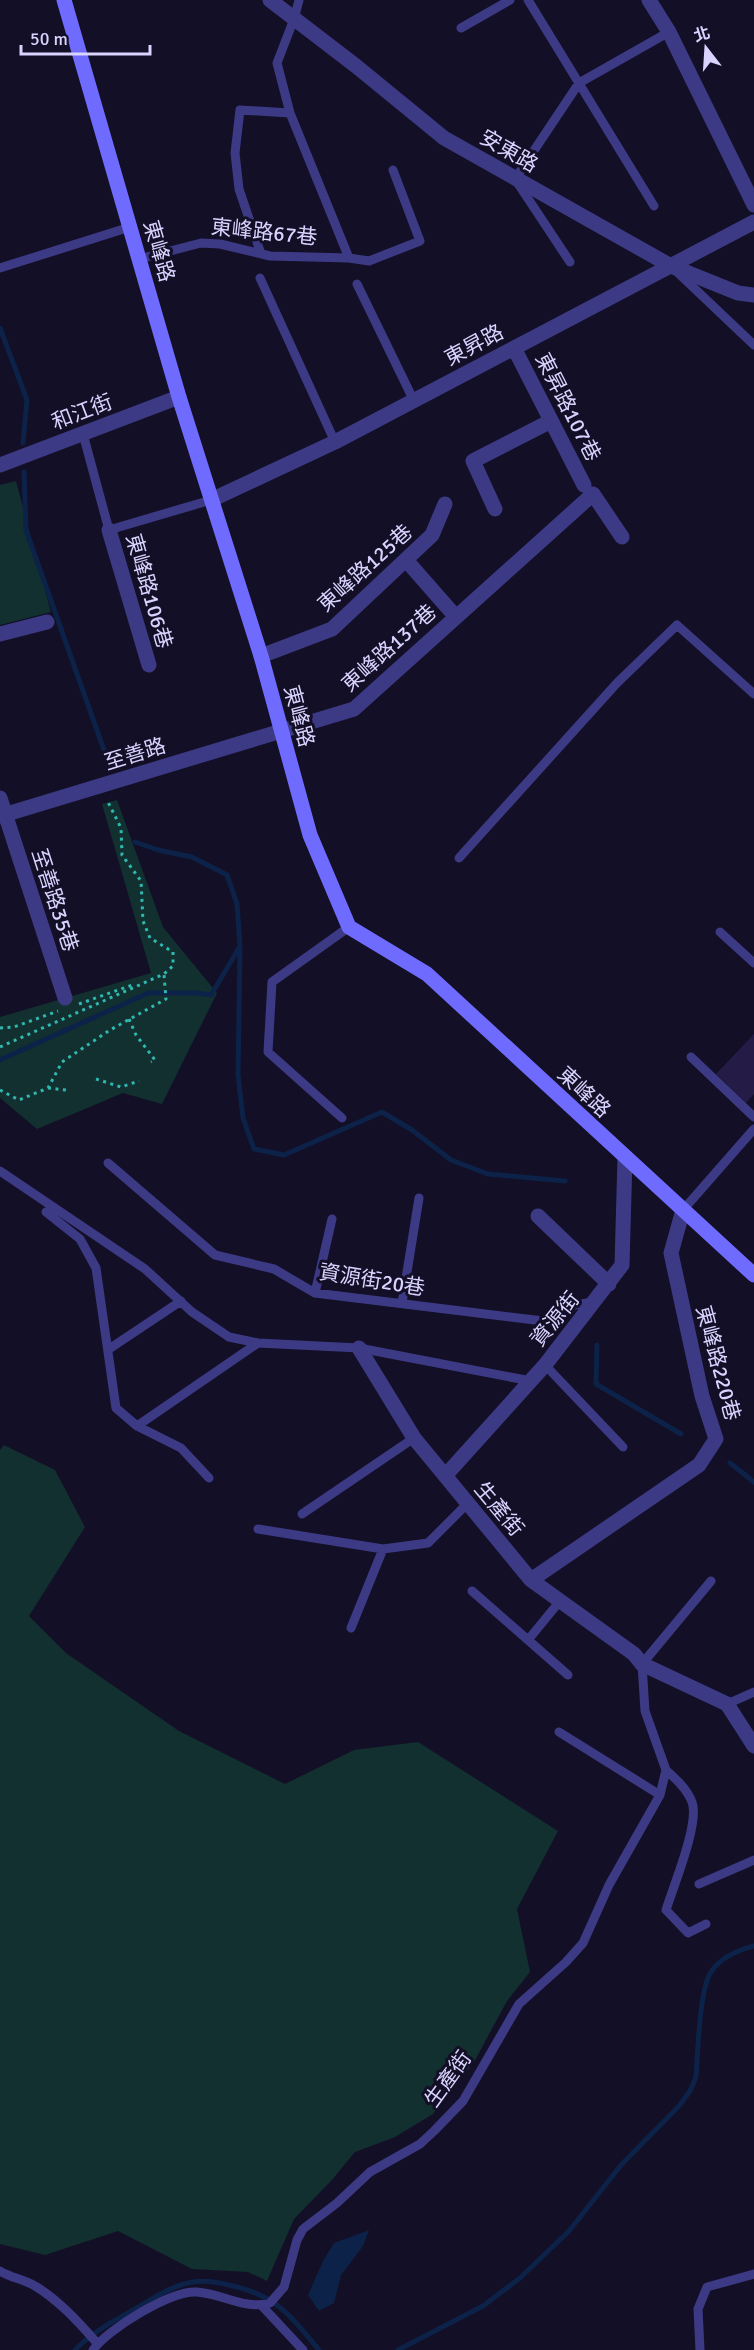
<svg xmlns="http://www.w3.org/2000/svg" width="754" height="2350" font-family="Signika,'Noto Sans TC',sans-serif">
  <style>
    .green { fill: #12302f }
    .water { fill: #0c2248 }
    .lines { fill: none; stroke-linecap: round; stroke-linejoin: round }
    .stream { stroke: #0c2248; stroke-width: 5 }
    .building { fill: #241b47 }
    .path { stroke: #2fb8b0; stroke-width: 3; stroke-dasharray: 3 4.5; stroke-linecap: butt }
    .service { stroke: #3d3a85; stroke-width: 9 }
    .minor { stroke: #3d3a85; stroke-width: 15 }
    .secondary { stroke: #6f6bff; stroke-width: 15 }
    .labels { text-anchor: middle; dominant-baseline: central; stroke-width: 6; stroke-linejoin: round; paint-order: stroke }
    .street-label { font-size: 21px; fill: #d9d4ff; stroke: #130f26 }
  </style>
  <rect width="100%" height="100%" fill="#130f26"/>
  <path class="green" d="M16,481l35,131 -51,13v-140z
    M117,800l46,127 54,66 -55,111 -39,-11 -86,36 -37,-31v-81l151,-44 -49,-169z
    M4,1445l51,25 30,57 -56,89 37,37 113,78 106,53 69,-34 64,-8 140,89 -41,78 13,63 -23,29 -33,61 -41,52 -38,23 -40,15 -24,29 -37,38 -27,62 -19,-9 -56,-3 -74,-38 -73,24 -45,-11v-794z"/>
  <path class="water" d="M369,2230l-6,16 -22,29 -7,28 -15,8 -11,-16 15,-34 11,-18z"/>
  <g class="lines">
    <path class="stream" d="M0,328l27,72 -4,43
      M24,472l2,58 84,237
      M135,842l23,8 34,7 35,18 10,29 3,42 -2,129 5,43 11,31 30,6 98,-43 30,18 39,30 37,14 77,7
      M0,1060l148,-67h49l14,2 28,-47
      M597,1345l-1,39 85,50
      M730,1463l24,19
      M75,2350c17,-18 39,-29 60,-41 15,-9 31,-20 49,-25 15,-5 30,-3 45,1 47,10 60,29 90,65
      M398,2350l85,-44 37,-28 49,-47 53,-67 57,-58 11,-15 6,-14c2,-24 3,-87 15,-105 9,-14 28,-22 43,-26"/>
  </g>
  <path class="building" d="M754,1034v60l-8,9 -30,-29z"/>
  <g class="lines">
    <path class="path" d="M79,1004l56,-20
      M129,1019l7,16 19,25 -4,2
      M0,1028l14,-1 44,-16
      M0,1047l164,-73 9,-8v-14l-23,-14 -7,-17 -2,-40 -19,-26 -1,-27 -14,-28
      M96,1079l25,8 18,-6
      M48,1088l18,2
      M0,1090l19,10 29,-12 14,-26 48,-32 56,-31 -2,-24"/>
    <path class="service" d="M299,0l-5,19 -17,44 13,50 59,145
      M528,0l126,206
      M461,28l49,-28
      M261,254l-22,-65 -4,-36 5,-43 50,3
      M139,259l62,-16 19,1 50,12 79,2 20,3 51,-20 -27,-71
      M570,262l-55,-83 64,-96 90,-51
      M0,268l130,-41
      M675,270l79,75
      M260,278l75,164
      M357,284l57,117
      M83,434l26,96 102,-30
      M459,858l158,-175 60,-58 77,69
      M720,932l34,31
      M691,1057l63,60
      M342,1118l-74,-66 4,-70 77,-55
      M108,1163l107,92 59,14 41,24 228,28 32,-16 18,-3
      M0,1171l145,98 47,43 37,25 29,6 101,5 172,33
      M683,1210l71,-81
      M46,1212l34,27 16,29 20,140 21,18 121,-83
      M315,1293l17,-74
      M402,1303l17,-105
      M109,1349l72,-48
      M545,1365l78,82
      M137,1426l44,22 28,30
      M302,1514l112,-76
      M258,1529l125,20 45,-6 39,-39
      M472,1591l56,49
      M560,1601l-32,39 40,35
      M351,1628l32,-79
      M727,1704l27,-12
      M559,1732l101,63
      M666,1770c10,9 21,19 26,32 8,21 -19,85 -26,108l22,23 18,-9
      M699,1884l55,-24
      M0,2271c11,7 24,8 35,15 24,14 45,38 63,58
      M262,2306l41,44
      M93,2350c15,-21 78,-60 104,-58 26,2 48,18 73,11l14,-16 13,-47 6,-11 34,-26 33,-31 50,-28 14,-13 29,-30 56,-97 47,-42 17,-19 26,-58 51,-90 6,-25 -21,-59 -3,-47 69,-83
      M700,2350l-2,-41 9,-22 47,-13"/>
    <path class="minor" d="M270,0l86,66 88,72 227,128 67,27 16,2
      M649,0l20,32 85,173
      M514,348l70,137
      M0,465l179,-68
      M211,500l124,-58 419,-220
      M495,509l-22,-48 78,-40
      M109,530l40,135
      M406,560l50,57
      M0,634l47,-12
      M261,656l71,-27 100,-94 13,-31
      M0,798l65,200
      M0,816l354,-107 239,-215 29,43
      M538,1216l71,68
      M359,1348l55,90 117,142 103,74 8,10 85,40 27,42
      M445,1476l100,-111 77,-100 3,-107
      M531,1580l168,-115 17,-26 -14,-43 -31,-143 12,-43"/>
    <path class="secondary" d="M64,0l115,397 82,259 49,179 39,92 78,47 327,301"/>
  </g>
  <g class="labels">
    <g class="street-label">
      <text transform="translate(509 151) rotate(30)">安東路</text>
      <text transform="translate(264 232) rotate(6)">東峰路67巷</text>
      <text transform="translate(159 251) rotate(74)">東峰路</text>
      <text transform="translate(474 345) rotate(-28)">東昇路</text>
      <text transform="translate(568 407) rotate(63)">東昇路107巷</text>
      <text transform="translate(82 412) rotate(-21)">和江街</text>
      <text transform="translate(365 568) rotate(-42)">東峰路125巷</text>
      <text transform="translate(149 591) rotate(74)">東峰路106巷</text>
      <text transform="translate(389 648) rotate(-42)">東峰路137巷</text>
      <text transform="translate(299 716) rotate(75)">東峰路</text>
      <text transform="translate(135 754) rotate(-17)">至善路</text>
      <text transform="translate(55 900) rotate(72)">至善路35巷</text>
      <text transform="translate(584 1092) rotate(43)">東峰路</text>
      <text transform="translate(372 1280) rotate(9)">資源街20巷</text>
      <text transform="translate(555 1319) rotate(-51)">資源街</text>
      <text transform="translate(718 1363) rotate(75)">東峰路220巷</text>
      <text transform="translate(499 1509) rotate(50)">生產街</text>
      <text transform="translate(448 2079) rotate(-54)">生產街</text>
    </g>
  </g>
  <g transform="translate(706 48) rotate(343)" stroke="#130f26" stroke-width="4.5" paint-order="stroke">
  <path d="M0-4.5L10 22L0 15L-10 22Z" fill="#d9d4ff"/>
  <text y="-9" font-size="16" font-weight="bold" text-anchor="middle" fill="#d9d4ff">北</text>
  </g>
  <path d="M21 45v9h129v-9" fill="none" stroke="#d9d4ff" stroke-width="3"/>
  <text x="30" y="45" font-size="18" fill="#d9d4ff" stroke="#130f26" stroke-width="4.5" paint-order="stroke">50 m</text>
</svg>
